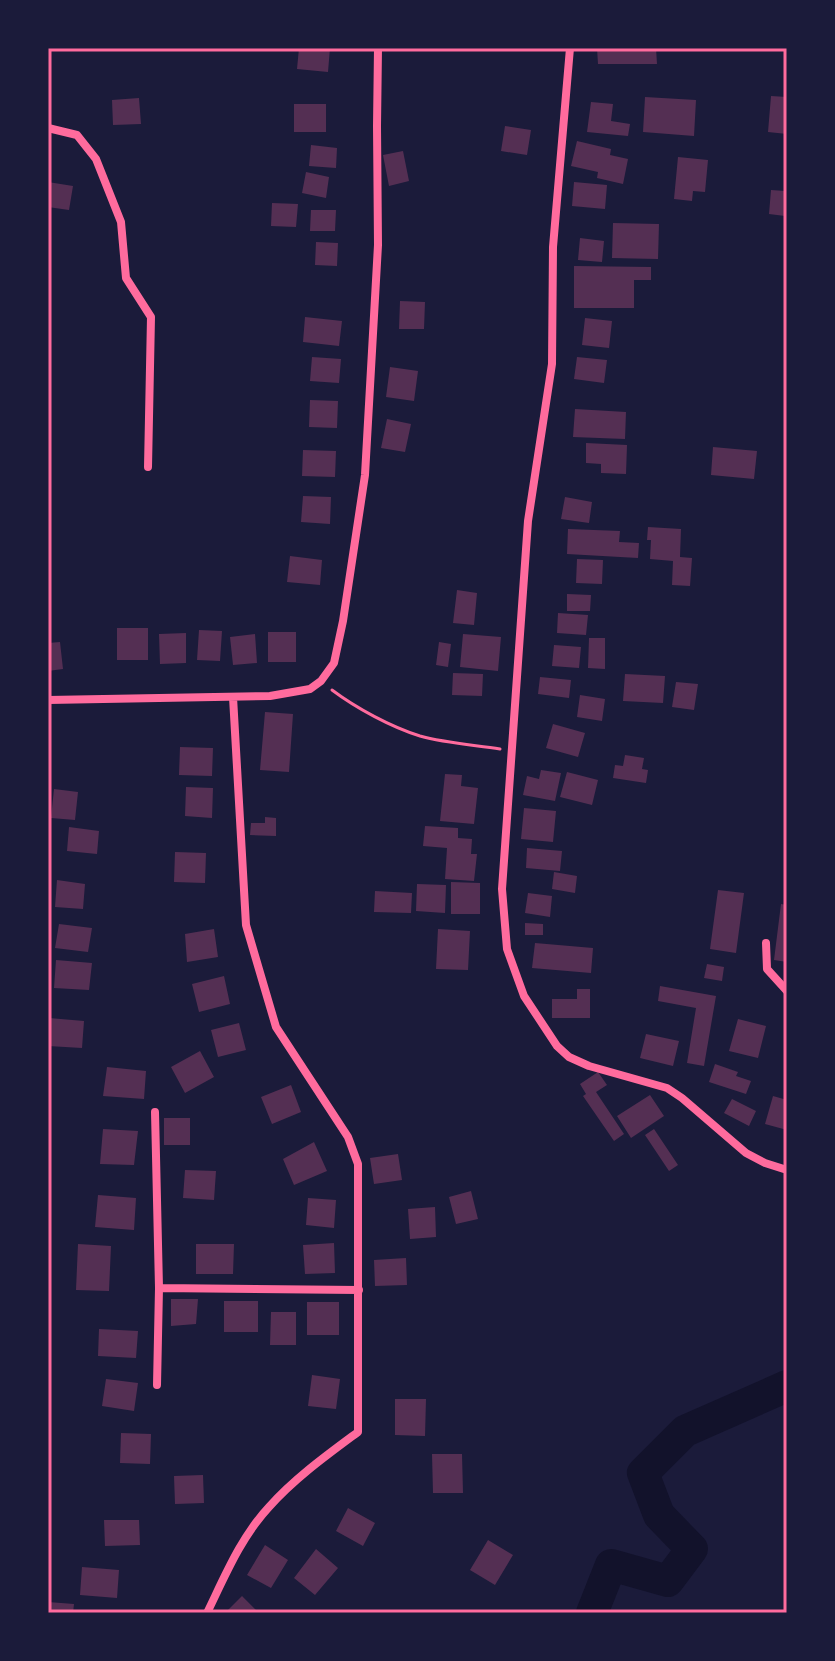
<svg xmlns="http://www.w3.org/2000/svg" width="835" height="1661" font-family="'DejaVu Sans',sans-serif">
  <style>
    .lines { fill: none; stroke-linecap: round; stroke-linejoin: round }
    .river { stroke: #12122b; stroke-width: 32 }
    .building { fill: #542f53 }
    .path { stroke: #ff6b9d; stroke-width: 3 }
    .minor { stroke: #ff6b9d; stroke-width: 8 }
    .neatline { fill: none; stroke: #ff6b9d; stroke-width: 3 }
  </style>
  <rect width="100%" height="100%" fill="#1b1b3a"/>
  <g class="lines">
    <path class="river" d="M592,1613l19,-48 57,16 24,-32 -33,-34 -16,-42 42,-42 102,-45"/>
  </g>
  <path class="building" d="M299,48h31l-2,24 -31,-3z
    M597,48h59l1,16h-59z
    M771,96l16,1v37l-19,-2z
    M645,97l51,3 -2,36 -51,-4z
    M139,98l2,26 -28,1 -1,-25z
    M591,102l22,2 -2,17 19,3 -2,12 -41,-4z
    M294,104h32v28h-32z
    M505,126l26,4 -4,25 -26,-4z
    M577,141l34,8 -1,6 18,4 -5,25 -26,-6 1,-6 -27,-6z
    M311,145l26,3 -1,20 -27,-2z
    M403,151l6,30 -20,5 -6,-31z
    M678,157l30,3 -3,32 -12,-1 -1,10 -18,-2z
    M306,172l23,5 -3,21 -24,-5z
    M48,182l25,4 -4,24 -21,-3z
    M574,182l33,3 -2,24 -33,-3z
    M771,190l14,1 -1,5h3l-2,20 -16,-2z
    M272,203l26,1 -2,23 -25,-1z
    M311,210h25l-1,21h-25z
    M613,223l46,1 -1,35 -46,-1z
    M580,238l24,3 -2,21 -24,-2z
    M316,242l22,1 -1,23 -22,-1z
    M574,266l77,1v13h-17v28h-60z
    M400,301l25,1 -1,27h-25z
    M305,317l37,4 -3,25 -36,-4z
    M585,318l27,3 -3,27 -27,-3z
    M312,357l29,2 -2,24 -29,-2z
    M577,357l30,3 -3,23 -30,-4z
    M390,367l28,4 -4,30 -28,-4z
    M310,400l28,1 -1,27 -28,-1z
    M575,409l51,3 -1,27 -52,-2z
    M387,419l24,5 -6,28 -24,-4z
    M586,443l41,2 -1,29 -25,-1v-9l-15,-1z
    M713,447l44,4 -3,28 -43,-4z
    M303,450l33,1 -1,26 -33,-1z
    M303,496l28,1 -1,27 -29,-2z
    M565,497l27,5 -3,21 -28,-4z
    M648,527l33,2 -1,28 12,1 -2,28 -18,-1 1,-24 -23,-2 1,-19h-4z
    M568,529l52,2 -1,11 20,1 -1,15 -71,-4z
    M290,556l32,4 -2,25 -33,-3z
    M577,559l26,1 -1,24 -26,-1z
    M457,590l20,3 -3,32 -21,-2z
    M567,594l24,1 -1,16h-23z
    M558,613l30,2 -2,20 -29,-2z
    M117,628h31v32h-31z
    M199,630l23,1 -2,30 -23,-1z
    M268,632h28v30h-28z
    M186,633v30l-26,1 -1,-30z
    M255,634l2,29 -24,2 -3,-28z
    M463,634l38,3 -3,34 -38,-4z
    M589,638h16v31l-17,-1z
    M60,642l3,27 -15,2v-28z
    M439,642l12,2 -3,23 -12,-2z
    M554,645l27,2 -2,21 -27,-2z
    M453,673l30,1 -1,22 -30,-1z
    M625,674l40,2 -2,27 -40,-2z
    M540,677l31,3 -2,18 -31,-4z
    M676,682l22,2 -4,26 -22,-3z
    M580,695l25,4 -3,22 -25,-4z
    M265,712l28,2 -4,58 -29,-2z
    M553,724l32,9 -7,24 -32,-9z
    M180,747l33,1 -1,28 -33,-1z
    M625,755l19,3 -2,11 6,1 -2,13 -33,-5 2,-13 8,1z
    M541,770l20,3 -6,28 -32,-6 4,-19 12,3z
    M567,772l31,8 -6,25 -32,-8z
    M445,774l17,1 -1,11 17,2 -4,36 -34,-3z
    M186,787l27,1 -1,30 -27,-2z
    M54,789l24,3 -3,28 -24,-2z
    M524,808l32,3 -3,31 -32,-3z
    M265,817l11,1v18l-26,-1 1,-12h14z
    M425,826l33,2v10l14,1 -1,15h6l-3,27 -29,-2 2,-31 -24,-2z
    M69,827l30,4 -2,23 -30,-3z
    M527,848l35,3 -2,20 -34,-3z
    M175,852l31,1 -1,30 -31,-1z
    M554,872l23,4 -2,17 -23,-4z
    M57,880l28,4 -2,25 -28,-2z
    M451,882l29,1v31h-29z
    M417,884l29,1 -1,28 -29,-2z
    M718,890l26,3 -8,60 -26,-4z
    M375,891l37,2 -1,20 -37,-1z
    M528,893l24,3 -2,21 -25,-4z
    M781,904l6,1v57l-13,-2z
    M525,923l18,1v11h-18z
    M59,924l33,4 -4,24 -33,-4z
    M214,929l4,28 -31,5 -2,-28z
    M438,929l32,2 -2,39 -32,-1z
    M535,943l58,5 -2,25 -59,-5z
    M56,960l36,3 -3,27 -35,-2z
    M707,964l17,3 -2,14 -18,-3z
    M224,976l6,28 -31,8 -7,-28z
    M660,986l56,10 -12,70 -17,-3 9,-55 -38,-7z
    M577,989h13v29h-38v-19h25z
    M49,1018l35,3 -2,27 -34,-2z
    M738,1019l28,7 -8,32 -29,-7z
    M239,1023l7,27 -28,7 -7,-27z
    M646,1034l33,7 -6,25 -33,-8z
    M200,1051l14,26 -29,16 -14,-26z
    M715,1064l23,8 -2,4 15,5 -5,13 -37,-12z
    M107,1067l39,4 -2,28 -41,-3z
    M598,1072l9,13 -11,7 28,42 -10,7 -31,-45 3,-2 -6,-10z
    M291,1085l10,27 -29,12 -11,-27z
    M650,1095l14,21 -33,22 -14,-22z
    M773,1096l14,4v30l-22,-6z
    M732,1099l24,12 -7,15 -25,-13z
    M164,1118h26v27h-26z
    M103,1129l35,2 -4,34 -34,-1z
    M654,1129l24,36 -9,6 -24,-36z
    M314,1142l13,29 -33,14 -11,-26z
    M398,1154l4,26 -28,4 -4,-26z
    M185,1170l31,1 -2,29 -31,-2z
    M471,1191l7,28 -22,5 -7,-27z
    M98,1195l38,3 -2,32 -39,-3z
    M308,1198l28,2 -2,28 -28,-3z
    M435,1207l1,30 -26,2 -2,-30z
    M334,1243l1,30 -30,1 -2,-29z
    M78,1244l33,2 -2,45 -33,-1z
    M196,1244h38l-1,30h-37z
    M406,1258l1,27 -32,1 -1,-26z
    M171,1299h27l-2,25 -25,2z
    M224,1301h34v31h-34z
    M307,1302h32v33h-32z
    M271,1312h25v33h-26z
    M99,1329l39,2 -2,27 -38,-2z
    M312,1375l28,4 -4,30 -28,-3z
    M106,1379l32,4 -4,28 -32,-5z
    M395,1399h31l-1,37 -30,-1z
    M121,1433l30,1 -1,30 -30,-1z
    M432,1454h30l1,39h-30z
    M203,1475l1,28 -29,1 -1,-28z
    M348,1508l27,15 -12,23 -27,-15z
    M104,1520h35l1,25 -35,1z
    M488,1540l25,15 -18,30 -25,-15z
    M265,1545l23,15 -17,28 -24,-13z
    M316,1549l22,19 -23,27 -21,-17z
    M82,1567l37,3 -2,28 -37,-3z
    M242,1596l17,17h-34z
    M48,1602l26,2 -1,9h-25z"/>
  <g class="lines">
    <path class="path" d="M332,690c24,18 59,37 88,46 25,7 54,9 80,13"/>
    <path class="minor" d="M570,48l-17,199 -1,117 -24,157 -26,368 5,60 17,47 33,50 12,11 20,9 78,22 15,10 64,55 19,10 22,7
      M48,128l29,7 19,24 25,63 5,56 25,39 -3,150
      M48,700l222,-4 40,-7 11,-8 13,-18 9,-42 22,-146 13,-230 -1,-119 1,-78
      M766,943l1,26 20,22
      M155,1112l4,176 200,2
      M157,1385l2,-97
      M207,1613c18,-37 34,-76 62,-106 26,-29 58,-52 89,-75v-268l-10,-27 -72,-110 -30,-102 -13,-228"/>
  </g>
  <rect width="835" height="1661" fill="none" stroke="#1b1b3a" stroke-width="100"/>
  <rect x="50" y="50" width="735" height="1561" class="neatline"/>
</svg>
